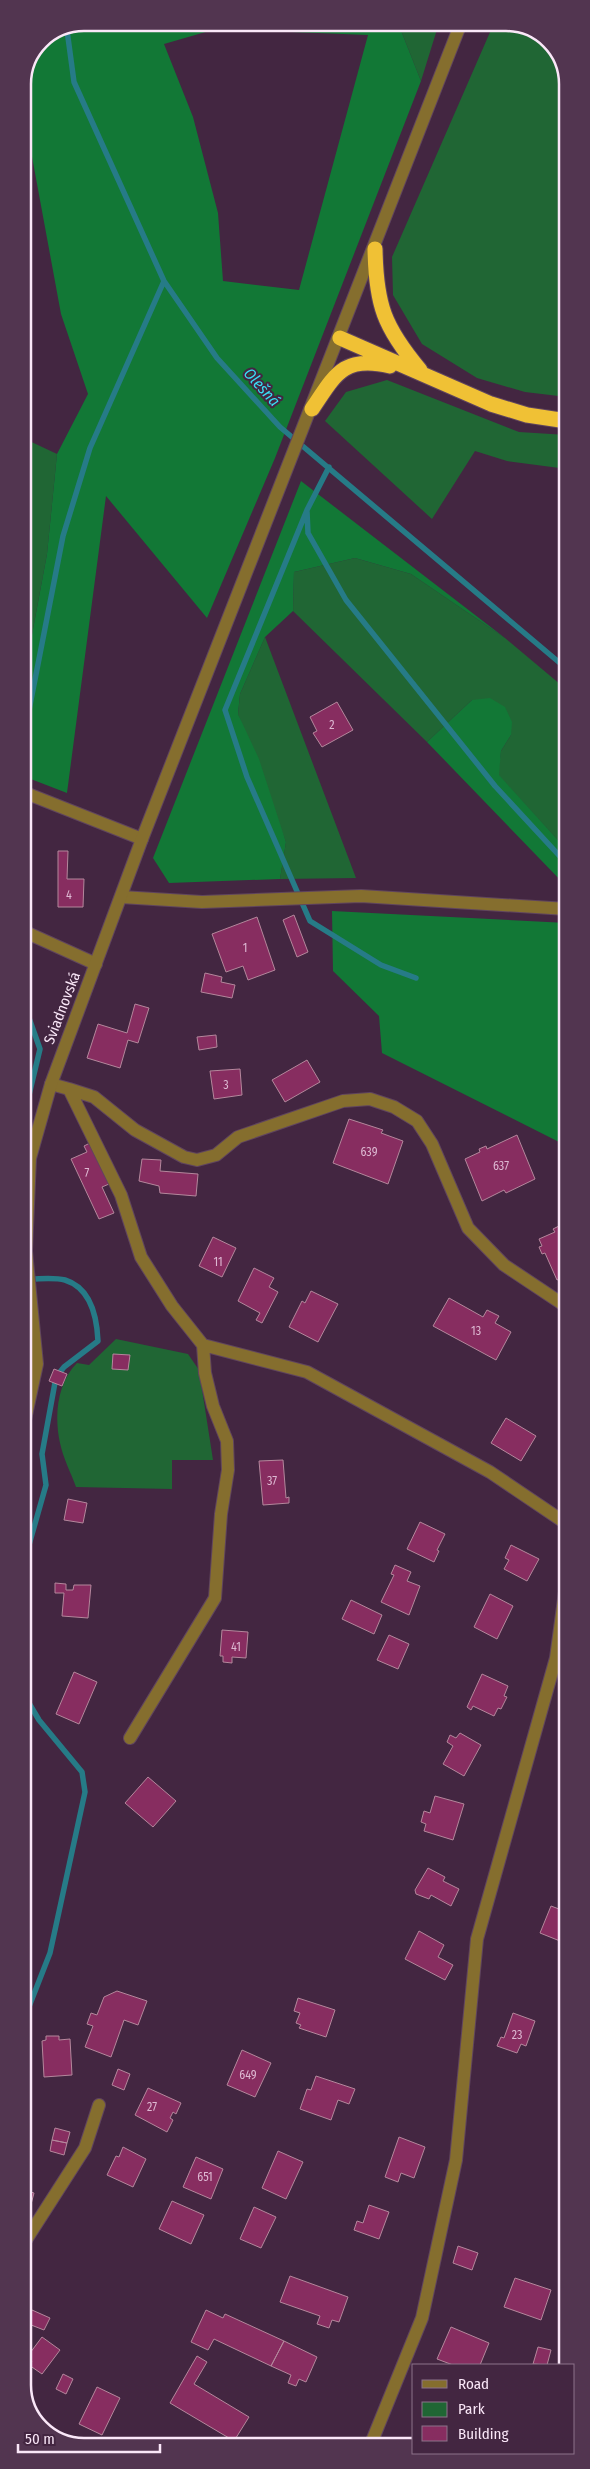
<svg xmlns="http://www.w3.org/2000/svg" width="590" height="2469" font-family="'Fira Sans Condensed',sans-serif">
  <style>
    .green { fill: #206634 }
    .forest { fill: #127836; fill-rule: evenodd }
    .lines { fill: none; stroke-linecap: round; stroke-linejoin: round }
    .stream { stroke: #267b87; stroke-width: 5.5 }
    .building { fill: #872d60; stroke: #b4879c }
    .minor-casing { stroke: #60455e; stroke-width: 14 }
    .tertiary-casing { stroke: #60455e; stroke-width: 14 }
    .motorway-casing { stroke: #60455e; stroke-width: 17 }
    .minor { stroke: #856e2e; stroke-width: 12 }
    .tertiary { stroke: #856e2e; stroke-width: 12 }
    .motorway { stroke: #f0c135; stroke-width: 15 }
    .labels { text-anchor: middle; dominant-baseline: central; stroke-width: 4; stroke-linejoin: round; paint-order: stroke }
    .number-label { font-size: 12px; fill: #ddb8d2 }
    .street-label { font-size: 15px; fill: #fae7f8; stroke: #432641 }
    .water-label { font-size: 16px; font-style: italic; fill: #39ddf4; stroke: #432641 }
    .rim { fill: none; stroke: #fae7f8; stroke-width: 2.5 }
  </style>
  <rect width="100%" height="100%" fill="#432641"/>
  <path class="green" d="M398,23h41l-18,58z
    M494,23h20l33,15 19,34 1,325 -42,-5 -48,-14 -55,-34 -29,-49 -1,-38z
    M387,380l132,52 48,3v34l-60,-8 -32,-10 -43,68 -107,-98 21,-29z
    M23,438l34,16 -10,100 -24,129z
    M355,558l56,16 94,64 62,52v160l-69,-75 3,-24 10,-16 -39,-35 -45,42 -134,-131 1,-39z
    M265,637l91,241 -76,1 6,-37 -48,-128 2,-20z
    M116,1339l72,15 11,16 14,90h-41v29l-96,-2c-5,-14 -13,-29 -16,-44 -6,-27 -3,-60 17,-80l12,2z"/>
  <path class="forest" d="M84,23h314l23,58 -146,377 -68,160 -101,-122 -39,297 -44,-17v-93l24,-129 10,-100 31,-60 -27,-80 -33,-179 -5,-52 18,-43zM216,29l152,6 -69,255 -76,-9 -5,-68 -25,-96 -29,-73z
    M301,481l204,157 -94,-64 -56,-16 -61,14 -1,39 -28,26 -25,57 -2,20 21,45 27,83 -6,37 -111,4 -16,-25z
    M490,698l15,9 7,15 -1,13 -10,16 -2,24 68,75v37l-140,-145 45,-42z
    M332,911l235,12v223l-185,-93 -3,-37 -46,-45z"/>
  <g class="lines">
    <path class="stream" d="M67,30l7,52 90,199 53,77 63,69 287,242
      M329,467l-22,43 -82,200 22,67 63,144 71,44 35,13
      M307,512l1,21 38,67 149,186 72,78
      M23,741l40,-205 27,-88 74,-167
      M23,1001l17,48 -17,71
      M23,1566l23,-81 -4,-31 14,-77 8,-10 34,-26c-1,-23 -7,-53 -33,-61 -11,-3 -25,-1 -36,-1
      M23,1693l16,27 43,52 3,20 -35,161 -27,69"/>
  </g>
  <path class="building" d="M337,702l16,28 -31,17 -9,-14 4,-2 -7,-14z
    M58,851h10l-1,28h17l-1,28h-25z
    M294,915l14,37 -11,5 -14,-37z
    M257,917l18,53 -27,10 -5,-14 -17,6 -14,-38z
    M205,973l17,4 -1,5 14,3 -3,13 -31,-6z
    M135,1004l14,4 -11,35 -10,-3 -8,28 -33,-10 11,-34 29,9z
    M216,1035l1,12 -18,3 -2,-13z
    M307,1060l13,22 -35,20 -13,-22z
    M240,1069l2,26 -28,4 -4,-28z
    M349,1119l34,11 -2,3 22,8 -15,43 -55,-21z
    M517,1135l18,44 -29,14 -2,-3 -22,11 -17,-42 15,-7 -1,-3 7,-3 1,3z
    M90,1143l19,41 -7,3 12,26 -15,6 -28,-60 16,-7 -3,-6z
    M142,1159l19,1 -1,11 38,3 -2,22 -36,-3 -1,-7 -20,-5z
    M561,1225l2,4 4,-2v49l-10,4 -12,-27 -3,1 -3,-7 3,-1 -3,-7 16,-7 -2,-3z
    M213,1237l23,11 -14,29 -23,-11z
    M254,1268l20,10 -5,9 9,5 -16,31 -6,-3 4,-7 -22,-12z
    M311,1291l27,13 -20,38 -29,-15 13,-26 3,2z
    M449,1298l34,19 4,-7 12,6 -4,7 16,9 -15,28 -63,-34z
    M113,1354l17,1 -2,15 -16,-1z
    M54,1369l13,5 -5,12 -13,-5z
    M506,1418l30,18 -15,25 -30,-18z
    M283,1460l3,38 3,-1v6l-26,2 -4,-44z
    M68,1499l19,4 -4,20 -19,-3z
    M420,1522l25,12 -8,16 2,1 -5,11 -27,-13z
    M511,1545l28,14 -12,22 -23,-12 5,-9 -4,-2z
    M395,1565l16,7 -4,9 13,5 -11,29 -28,-13 13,-27 -3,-1z
    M55,1583l11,1v6h7l1,-5h17l-3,33 -26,-2 2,-23h-9z
    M490,1594l23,12 -16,33 -23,-12z
    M351,1600l31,15 -8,19 -32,-15z
    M222,1630l26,2 -2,26 -14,-1v6l-9,-1v-6h-3z
    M389,1635l20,9 -11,25 -21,-9z
    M74,1672l23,10 -18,42 -23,-10z
    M482,1674l26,12 -4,10 3,1 -6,12 -3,-1 -4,8 -21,-10 -2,4 -4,-3z
    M460,1733l21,12 -17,31 -21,-12 10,-18 -6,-4 3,-7 6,3z
    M148,1777l28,24 -23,26 -28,-24z
    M435,1796l29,8 -11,36 -29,-9 2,-7 -5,-2 3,-11 6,2z
    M428,1868l17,9 -2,4 16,8 -8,17 -20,-11 -2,4 -13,-5 -1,-4z
    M551,1906l16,6v24l-2,7 -25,-10z
    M419,1931l25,14 -6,12 15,8 -8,15 -40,-21z
    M117,1991l30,10 -9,24 -14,-5 -13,37 -26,-10 8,-21 -6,-2 4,-11 6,2 7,-18z
    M298,1998l37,12 -9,27 -27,-9 2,-3 -5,-2 4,-10 -6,-2z
    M513,2013l22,8 -9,25 -5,-2 -4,9 -20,-7 4,-9 3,1z
    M46,2036h13v4l11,-1 2,36 -28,2 -2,-36 4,-1z
    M242,2050l29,13 -16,34 -28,-12z
    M118,2069l12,5 -6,16 -12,-5z
    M316,2076l39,13 -6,15 -11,-4 -7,20 -31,-11 7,-20 4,1z
    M148,2088l33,15 -5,11 -3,-2 -3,6 3,2 -6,12 -32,-17z
    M55,2128l15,4 -3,11 -15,-3z
    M399,2137l26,10 -11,31 -13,-5 -3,9 -13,-5z
    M52,2140l15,3 -3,12 -14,-4z
    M123,2147l23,12 -13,28 -26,-12 9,-19 3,1z
    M278,2151l25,11 -17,37 -24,-11z
    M196,2157l27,12 -12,30 -28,-12z
    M24,2190l10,3 -9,34h-1z
    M172,2201l32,14 -13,29 -32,-15z
    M369,2205l20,7 -10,27 -25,-9 3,-9 6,2z
    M254,2207l22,10 -15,31 -21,-9z
    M458,2246l20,7 -6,17 -19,-7z
    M290,2276l58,21 -9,25 -7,-2 -3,8 -12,-4 3,-8 -40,-14z
    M515,2278l36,12 -10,30 -37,-13z
    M32,2310l18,8 -6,12 -18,-7z
    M206,2310l17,8 2,-4 59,27 -13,25 -57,-27 -6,11 -17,-8z
    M451,2327l38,16 -9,22h-27l-16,-6z
    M42,2337l18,13 -18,24 -13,-9 3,-4 -5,-4z
    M284,2341l33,16 -11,25 -7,-3 -3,7 -8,-3 3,-8 -20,-9z
    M538,2347l13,3 -4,15 -14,-1z
    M197,2356l10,6 -13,22 55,33 -15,24 -64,-38z
    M63,2374l10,5 -7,15 -10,-5z
    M97,2387l23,11 -18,37 -23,-11z"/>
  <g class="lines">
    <defs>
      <path id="minor" d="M23,792l119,47
        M121,897l81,5 159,-6 206,13
        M23,931l73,33
        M51,1084l18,5 52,106 20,62 31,49 31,39 104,27 183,100 77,52
        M69,1089l25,8 41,33 49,27 13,3 19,-5 22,-18 105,-36 27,-2 24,8 23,14 15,23 36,84 36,37 63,42
        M130,1738l85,-140 6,-84 7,-44 -1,-29 -14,-35 -8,-33 -2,-28
        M24,2243l61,-95 14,-43
        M370,2446l52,-128 34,-158 21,-221 79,-281 11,-81"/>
      <path id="tertiary" d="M23,1429l14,-65 -11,-113 4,-93 21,-74 91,-245 319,-816"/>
      <path id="motorway" d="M375,249c1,56 9,78 45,121
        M340,338l151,66 36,11 40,6
        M312,409c23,-34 31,-54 78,-43"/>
    </defs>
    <use href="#minor" class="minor-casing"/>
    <use href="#tertiary" class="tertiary-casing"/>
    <use href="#motorway" class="motorway-casing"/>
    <use href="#minor" class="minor"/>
    <use href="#tertiary" class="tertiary"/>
    <use href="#motorway" class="motorway"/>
  </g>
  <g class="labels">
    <g class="number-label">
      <text x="332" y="725">2</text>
      <text x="69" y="895">4</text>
      <text x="245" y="948">1</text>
      <text x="226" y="1085">3</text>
      <text x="369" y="1152">639</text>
      <text x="501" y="1166">637</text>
      <text x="87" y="1173">7</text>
      <text x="218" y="1262">11</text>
      <text x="476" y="1331">13</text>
      <text x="272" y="1481">37</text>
      <text x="236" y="1647">41</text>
      <text x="517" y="2035">23</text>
      <text x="248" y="2075">649</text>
      <text x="152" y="2107">27</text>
      <text x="205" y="2177">651</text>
    </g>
    <g class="street-label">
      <text transform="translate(62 1008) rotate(-69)">Sviadnovská</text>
    </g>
    <g class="water-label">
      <text transform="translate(262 387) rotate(48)">Olešná</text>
    </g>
  </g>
  <path d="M0 0H590V2469H0ZM84 31H506A53 53 0 0 1 559 84V2385A53 53 0 0 1 506 2438H84A53 53 0 0 1 31 2385V84A53 53 0 0 1 84 31Z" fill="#523550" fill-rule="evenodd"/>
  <path class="rim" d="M84 31H506A53 53 0 0 1 559 84V2385A53 53 0 0 1 506 2438H84A53 53 0 0 1 31 2385V84A53 53 0 0 1 84 31Z"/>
  <rect x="412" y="2364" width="162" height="90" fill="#432641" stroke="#8c738a"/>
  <rect x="422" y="2380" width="25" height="8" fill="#856e2e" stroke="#8c738a"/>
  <text x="458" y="2389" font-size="15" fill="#fae7f8">Road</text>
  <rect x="422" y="2402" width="25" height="15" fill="#206634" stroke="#8c738a"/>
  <text x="458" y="2414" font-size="15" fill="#fae7f8">Park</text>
  <rect x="422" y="2426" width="25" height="15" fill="#872d60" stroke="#8c738a"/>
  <text x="458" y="2439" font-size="15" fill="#fae7f8">Building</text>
  <path d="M18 2444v8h142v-8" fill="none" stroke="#fae7f8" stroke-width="2.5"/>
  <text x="25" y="2444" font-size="15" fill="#fae7f8" stroke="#432641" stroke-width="4" paint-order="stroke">50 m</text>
</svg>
